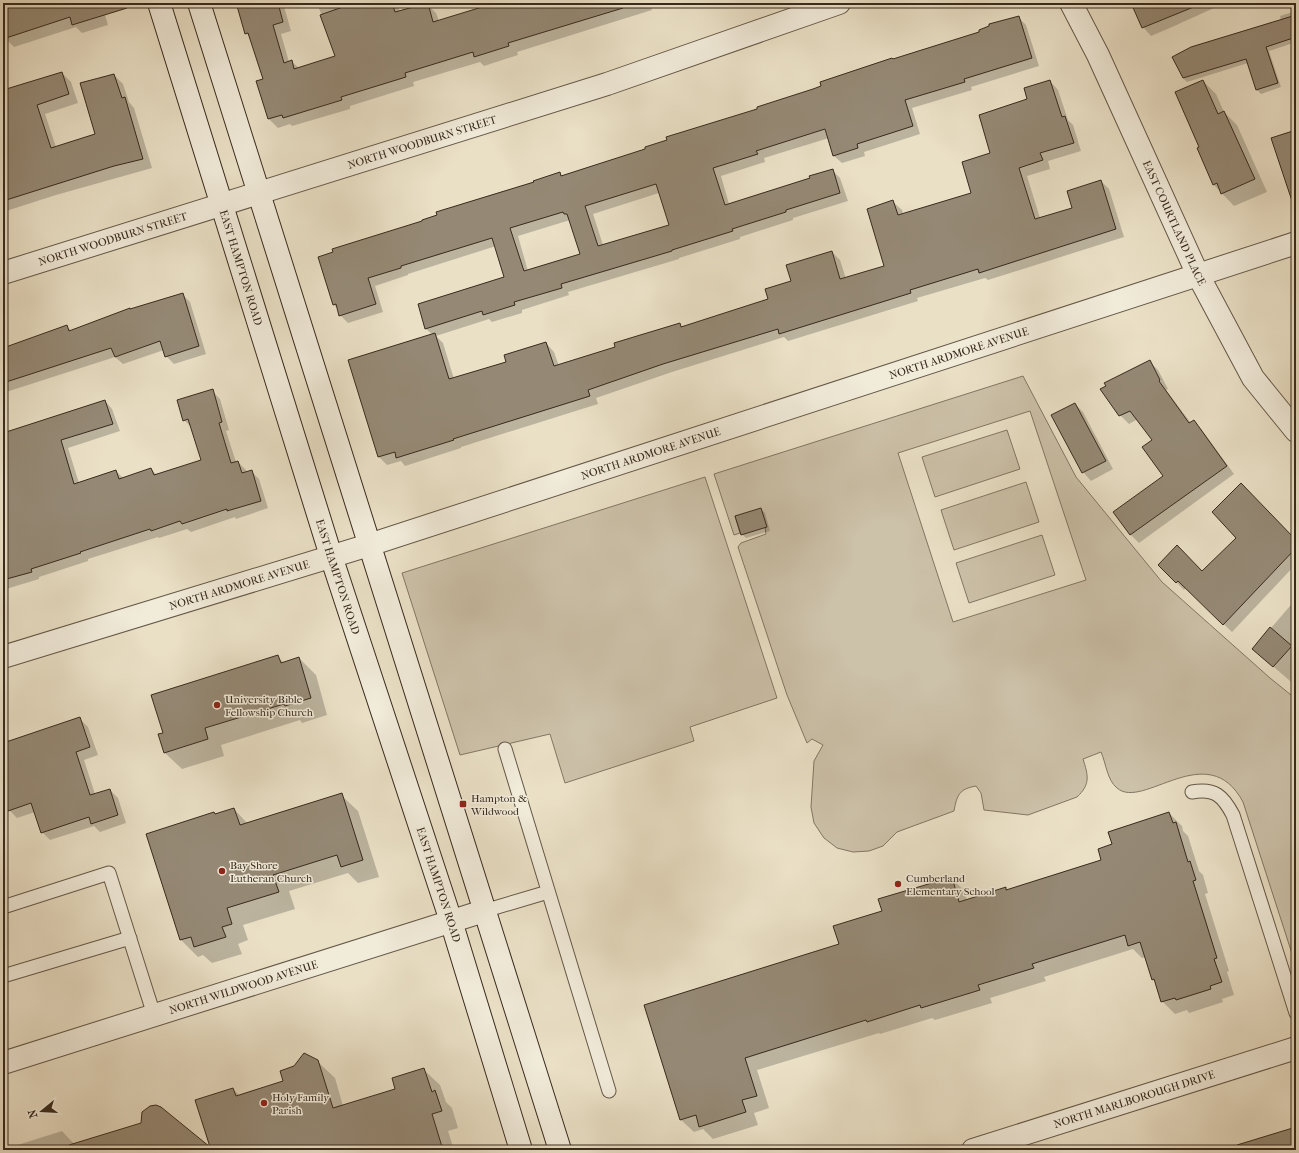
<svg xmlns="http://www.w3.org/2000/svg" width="1299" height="1153" font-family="'IM FELL French Canon',serif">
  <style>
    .green { fill: #ccc1a9; stroke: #827663; fill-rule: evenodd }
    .shadow { fill: #0003; fill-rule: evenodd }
    .building { fill: #958975; stroke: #382a1d; fill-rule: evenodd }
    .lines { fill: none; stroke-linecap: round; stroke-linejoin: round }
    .service-casing { stroke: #645847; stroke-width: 15 }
    .minor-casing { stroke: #645847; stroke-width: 24 }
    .secondary-casing { stroke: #382a1d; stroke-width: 24 }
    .service { stroke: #f1ebda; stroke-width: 13 }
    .minor { stroke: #f1ebda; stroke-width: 22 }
    .secondary { stroke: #f1ebda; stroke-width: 22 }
    .poi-dot { fill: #8f2418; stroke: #f1ebda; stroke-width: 1.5 }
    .labels { text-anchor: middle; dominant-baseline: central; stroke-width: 3; stroke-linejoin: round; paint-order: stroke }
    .street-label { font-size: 11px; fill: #382a1d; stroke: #f1ebda }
    .poi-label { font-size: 11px; fill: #382a1d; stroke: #f1ebda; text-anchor: start }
  </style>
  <rect width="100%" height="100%" fill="#eae0c6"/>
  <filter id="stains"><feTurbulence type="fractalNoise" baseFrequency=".005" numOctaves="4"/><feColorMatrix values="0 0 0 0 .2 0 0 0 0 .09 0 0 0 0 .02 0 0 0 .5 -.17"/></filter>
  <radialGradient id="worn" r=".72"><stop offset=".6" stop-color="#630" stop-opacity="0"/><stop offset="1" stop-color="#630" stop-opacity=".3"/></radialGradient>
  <path class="green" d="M1023,376l53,101 86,105 108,96 26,21v267l-53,-164c-35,-66 -100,9 -126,-14 -10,-8 -11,-25 -16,-36l-18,7c5,16 8,25 -6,38l-49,18 -44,-5 -3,-17 -5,-7c-17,3 -19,9 -22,25l-57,21 -14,14 -14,5 -16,1 -16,-4 -13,-10 -10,-15 -3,-16 3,-46 9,-16 -11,-6 -5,4 -20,-48 -49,-148 3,-4 25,-9 -1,-7 -30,-11 5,17 -6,2 -20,-61zM1030,411l56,169 -133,42 -55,-169z
    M1007,430l13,39 -85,28 -13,-40z
    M705,477l72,221 -87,29 4,14 -129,42 -15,-49 -90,21 -58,-182z
    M1026,482l13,40 -85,28 -13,-40z
    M1042,535l13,40 -86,28 -13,-40z"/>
  <path class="shadow" d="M3,3h120l2,6 -20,6 3,10 -26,8 -6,-6 -62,20 -9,-9 -2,-7z
    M247,3h36l8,28 -10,3 8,28 2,-1 8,7 38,-11 -20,-54h80l3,9 27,-8 9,9 3,8 48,-14 -2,-4h180l-14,4 1,3 -135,42 1,3 -34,11 -4,-4 -67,20 1,4 -64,20v3l-58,17 -2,-2 -12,4 -9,-9 -11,-37 6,-2 -14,-43 -4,-4z
    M1132,3h93l-53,24 -21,9 -8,-9z
    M1296,11v31l-27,9 12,36 -20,7 -4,-4 -9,-27 -61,19 -4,-4 98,-58 -1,-4z
    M1018,17l8,8 13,41 -68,21 1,3 -60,18 8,26 -56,18 1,4 -23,7 -8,-7 -5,-18 -65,20 1,4 -44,14 8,28 82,-25 21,-9 8,8 8,23 -55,17v2l-53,17v2l-61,19v1l-111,33 1,3 -47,15v3l-30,9 -3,-3 -53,17 7,7 11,36 54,-16 38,-20 8,9 5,14 57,-18 63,-23 3,2 87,-28 63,-47 8,8 6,19 39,-12 8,-65 9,8 1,4 69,-21 20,-39 37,-54 21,-19 8,9 10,30 5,5 8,26 -33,10 2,8 -23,7 13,42 33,-10 28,-27 8,8 15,48 -136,43 -3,-2 -68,20 1,3 -130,40 -4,-4 -112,35 -76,26 2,6 -137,43v1l-56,18 -4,-5 -14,4 -8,-8 -30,-96 84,-26 -7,-6 -7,-24 87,-28 -10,-31 -88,28v1l-33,11 8,26 -35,11 -8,-8 -2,-6 -4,-4 -15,-47 240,-85 3,3 84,-26 167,-60 80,-30 87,-27zM659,193l11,32 -67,20 -10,-31zM570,220l11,34 -53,17 -10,-35z
    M62,73l9,9 7,21 -33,11 11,33 40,-12 18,-60 9,9 6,18 5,6 18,60 -96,27 -53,17v-125l4,3z
    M1203,81l13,13 8,18 13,13 30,67 -33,14 -21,-22 -13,-36z
    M183,295l7,7 16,52 -32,10 -8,-8 -2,-6 -41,14 -8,-7 -112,36v-44l64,-22 5,4 59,-21z
    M1149,361l9,9 10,19 -2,1 25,33 3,-2 8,9 32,44 -95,69 -9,-9 34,-58 -11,-36 -15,-21 -9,5 -9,-9z
    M212,391l8,8 9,31 -3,1 10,31h2l8,8 1,3 4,-2 8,8 9,29 -32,11 -1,-2 -44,15 -4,-3 -28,9 -1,-1 -70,22v2l-49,16v2l-36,11v-156l102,-33 7,8 8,22 -52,17 11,35 37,-12 7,7 28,-9 6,6 45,-14 -10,-33 -8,-8z
    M1075,404l8,8 30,57 -22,12 -8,-9z
    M761,509l4,4 5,18 -24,7 -4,-4z
    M1296,540v24l-64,68 -46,-44 -2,2 -25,-25 43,7z
    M1296,599v87l-43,-37z
    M278,657l6,6 15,-5 17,17 11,40 -25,8 -2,-3 -79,25 3,11 -42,13 -17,-16 -1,-20z
    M80,719l8,8 10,28 -14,5 11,34 15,-4 8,8 8,25 -26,9 -6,-6 -44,14 -8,-8 -7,-20 -18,6 -8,-8 -1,-3 -5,2v-70l3,-1 3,3z
    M341,795l17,16 21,66 -21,6 -10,-10 -59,18 6,18 -52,16 5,15 -10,4 4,10 -30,9 -9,-8 -5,2 -17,-17 -34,-106 87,-25 14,15z
    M1169,813l13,13 1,5 5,5 11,35 4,4 5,18 -3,1 24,77 -2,1 7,23 -12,4 1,3 -34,11 -2,-3 -12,4 -13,-13 -5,-18 -4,-4 -7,-22 -4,1 -9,-9 -89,28 2,4 -56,17 2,5 -57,17 -3,-2 -52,16 -1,-1 -122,37 12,38 -15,5 4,12 -45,14 -10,-10 -9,3 -13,-12 -35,-114 194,-61 43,-34 68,-33 13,12 3,11 39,-12 1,1 96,-29 11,-16z
    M317,1061l18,17 8,28 54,-16 26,-21 17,16 6,17 6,6 6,20 -10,3 6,19h-242l21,-61 6,6 45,-13z
    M62,1131l13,14 137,5h-203l-1,-2z"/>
  <path class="building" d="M3,3h123l1,5 -55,17 -2,-8 -67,22z
    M248,3h30l5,19 -10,3 11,38 8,-3 2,9 41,-13 -15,-41 34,-12h38l3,9 33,-9 5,19 62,-19h127l1,5 -115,35 1,3 -35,11 -1,-5 -68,21 1,4 -65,20 1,3 -59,18 -1,-3 -14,4 -12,-38 7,-2 -15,-46 -3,1 -8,-28z
    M1131,3h70v1l-59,24z
    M1296,15v22l-30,10 12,36 -22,7 -10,-31 -63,19 -11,-21 19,-10z
    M1019,16l13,42 -68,21 1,3 -60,18 8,26 -56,18 1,4 -25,8 -8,-27 -69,22 2,3 -45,14 12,37 85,-27 -1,-2 24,-7 7,24 -54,17v2l-54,17 1,2 -61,19v1l-111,33 1,4 -48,14 1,3 -32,10 -1,-4 -57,18 -7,-25 86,-27 -12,-39 -91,28v2l-33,10 8,26 -37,12 -3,-12 -3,1 -15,-48 15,-5 -1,-3 90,-28v-1l15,-5 -1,-3 98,-30 -1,-1 27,-9 1,4 84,-27v-2l22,-7 -1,-3 91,-28v-2l56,-18 8,-3 -1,-4 72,-24 1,1 86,-27v-2l10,-4v-2zM656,184l13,41 -71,21 -13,-40zM563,212l1,2h3l13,40 -56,17 -14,-43z
    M62,72l7,22 -32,11 14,43 44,-14 -15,-51 34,-9 8,24 3,-1 18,62 -29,7 -111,35v-111z
    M1050,80l12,37 3,-1 9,27 -34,10 3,7 -24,8 16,51 37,-11 -5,-17 34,-11 15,49 -137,44 -1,-4 -68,21 1,3 -132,41 -1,-5 -115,35 -75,26 2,6 -137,43 1,1 -58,18 -1,-6 -17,5 -30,-97 87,-27 14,46 57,-17 -2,-7 42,-13 8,24 61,-19 -1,-4 23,-7 43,-13 1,4 87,-28 -3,-10 26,-8 -5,-16 46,-14 8,28 44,-13 -17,-57 26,-9 5,15 73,-22 -9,-31 28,-9 -11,-38 48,-16 -3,-11z
    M1203,80l15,34 6,-3 31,68 -34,15 -4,-11 -4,2 -16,-37 2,-1 -24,-55z
    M1296,130v71h-4l-21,-63z
    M183,293l16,53 -34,11 -5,-16 -45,16 -4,-9 -108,35v-35l64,-23 2,6 61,-23v1z
    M1150,360l10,20 -1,1 30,42 5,-3 33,46 -97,69 -17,-23 50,-36 -21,-29 10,-7 -22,-29 -11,5 -19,-27 6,-3 -2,-3z
    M213,389l9,33 -3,1 12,40 7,-2 4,12 10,-3 9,31 -34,10v-2l-45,15 -2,-3 -29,10 -1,-2 -70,23 1,1 -50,16 1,3 -29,8v-147l102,-33 8,24 -52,16 13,44 42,-14 3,9 32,-11 3,7 47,-15 -13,-41 -5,2 -6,-21z
    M1075,403l31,58 -24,12 -31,-58z
    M1241,483l55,57v8l-73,77 -45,-44 -2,2 -18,-18 19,-20 25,26 34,-33 -24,-26z
    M761,508l6,19 -26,8 -6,-19z
    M1270,627l22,19 -19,21 -21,-18z
    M278,655l3,8 18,-6 12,41 -26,8 -1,-2 -79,24 3,11 -44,14 -6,-19 5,-1 -12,-38z
    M80,717l10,30 -14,5 14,43 20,-6 8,26 -27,9 -2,-7 -48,16 -10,-30 -23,8 -5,-16v-52z
    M342,793l21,67 -22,7 -4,-12 -64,20 6,17 -52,16 5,16 -10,3 4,10 -32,10 -3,-10 -11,3 -34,-106 68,-22 1,2 19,-6 6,17z
    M1169,812l4,11 3,-1 12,40 2,-1 6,19 -3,1 24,77 -3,1 8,23 -12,4 1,3 -35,11 -1,-2 -14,4 -7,-23 -2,1 -12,-38 -12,4 -3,-11 -93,29 2,4 -56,17 2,5 -59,18 -1,-3 -53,17 -1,-2 -121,38 12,38 -15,4 4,12 -47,15 -3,-12 -16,5 -36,-115 195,-61 -6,-18 49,-15 -4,-12 74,-22 7,25 47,-15v3l95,-30 -3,-11 14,-5 -4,-12z
    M304,1053l14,7 15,48 62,-19 -3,-11 32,-10 8,24 3,-2 7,21 -10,3 11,36h-373l-1,-5 72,-22 1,-11 8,-6 6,-1 5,2 49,40 -15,-47 38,-12 3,8 47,-15 -3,-10 14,-5z
    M1296,1127v23h-58l-1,-5z"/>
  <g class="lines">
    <defs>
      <path id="service" d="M505,749l104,342
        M1192,792c23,-4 31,4 41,23l63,198
        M3,907l106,-34 45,142
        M484,911l64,-19
        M3,976l127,-38"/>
      <g id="minor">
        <path id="s1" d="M1071,3l27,52 100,220 55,103 43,53"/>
        <path id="s2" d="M3,273l604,-189 232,-81"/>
        <path id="s3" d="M3,657l366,-112 927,-302"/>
        <path id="s4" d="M3,1063l481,-152"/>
        <path id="s5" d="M973,1150l323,-102"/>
      </g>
      <g id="secondary">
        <path id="s6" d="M159,3l172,553 120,365 70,229"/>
        <path d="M199,3l361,1147"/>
      </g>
    </defs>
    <use href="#service" class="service-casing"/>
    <use href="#minor" class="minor-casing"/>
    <use href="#secondary" class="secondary-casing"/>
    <use href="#service" class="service"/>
    <use href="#minor" class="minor"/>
    <use href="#secondary" class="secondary"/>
  </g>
  <g class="poi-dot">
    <circle cx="217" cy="705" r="4"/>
    <rect x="459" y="800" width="8" height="8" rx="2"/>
    <circle cx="222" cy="871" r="4"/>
    <circle cx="898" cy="884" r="4"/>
    <circle cx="264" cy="1103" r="4"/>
  </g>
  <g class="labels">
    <g class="street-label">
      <text stroke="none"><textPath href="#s2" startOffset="439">NORTH WOODBURN STREET</textPath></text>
      <text stroke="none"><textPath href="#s1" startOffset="243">EAST COURTLAND PLACE</textPath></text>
      <text stroke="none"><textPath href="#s2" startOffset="115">NORTH WOODBURN STREET</textPath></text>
      <text stroke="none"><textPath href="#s6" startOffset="277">EAST HAMPTON ROAD</textPath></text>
      <text stroke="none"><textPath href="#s3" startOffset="1003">NORTH ARDMORE AVENUE</textPath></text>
      <text stroke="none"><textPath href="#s3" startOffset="679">NORTH ARDMORE AVENUE</textPath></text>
      <text stroke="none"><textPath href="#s6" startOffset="601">EAST HAMPTON ROAD</textPath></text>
      <text stroke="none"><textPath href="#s3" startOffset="247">NORTH ARDMORE AVENUE</textPath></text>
      <text stroke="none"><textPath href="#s6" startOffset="925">EAST HAMPTON ROAD</textPath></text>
      <text stroke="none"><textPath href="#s4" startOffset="252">NORTH WILDWOOD AVENUE</textPath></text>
      <text stroke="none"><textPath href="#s5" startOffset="169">NORTH MARLBOROUGH DRIVE</textPath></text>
    </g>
    <g class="poi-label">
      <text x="225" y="699">University Bible<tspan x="225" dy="13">Fellowship Church</tspan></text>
      <text x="471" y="798">Hampton &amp;<tspan x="471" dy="13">Wildwood</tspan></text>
      <text x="230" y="865">Bay Shore<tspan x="230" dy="13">Lutheran Church</tspan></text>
      <text x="906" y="878">Cumberland<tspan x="906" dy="13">Elementary School</tspan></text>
      <text x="272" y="1097">Holy Family<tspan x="272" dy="13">Parish</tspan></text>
    </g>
  </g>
  <rect width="1299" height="1153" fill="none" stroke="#eae0c6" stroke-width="16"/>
  <rect x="4" y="4" width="1291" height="1145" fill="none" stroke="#382a1d" stroke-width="2"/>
  <rect x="8" y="8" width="1283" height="1137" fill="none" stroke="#382a1d"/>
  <g transform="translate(42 1111) rotate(252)" stroke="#f1ebda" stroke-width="3" paint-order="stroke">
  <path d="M0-3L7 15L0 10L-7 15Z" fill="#382a1d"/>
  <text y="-6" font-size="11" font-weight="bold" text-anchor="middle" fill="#382a1d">N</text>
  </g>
  <rect width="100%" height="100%" filter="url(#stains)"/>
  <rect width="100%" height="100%" fill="url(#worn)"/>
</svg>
